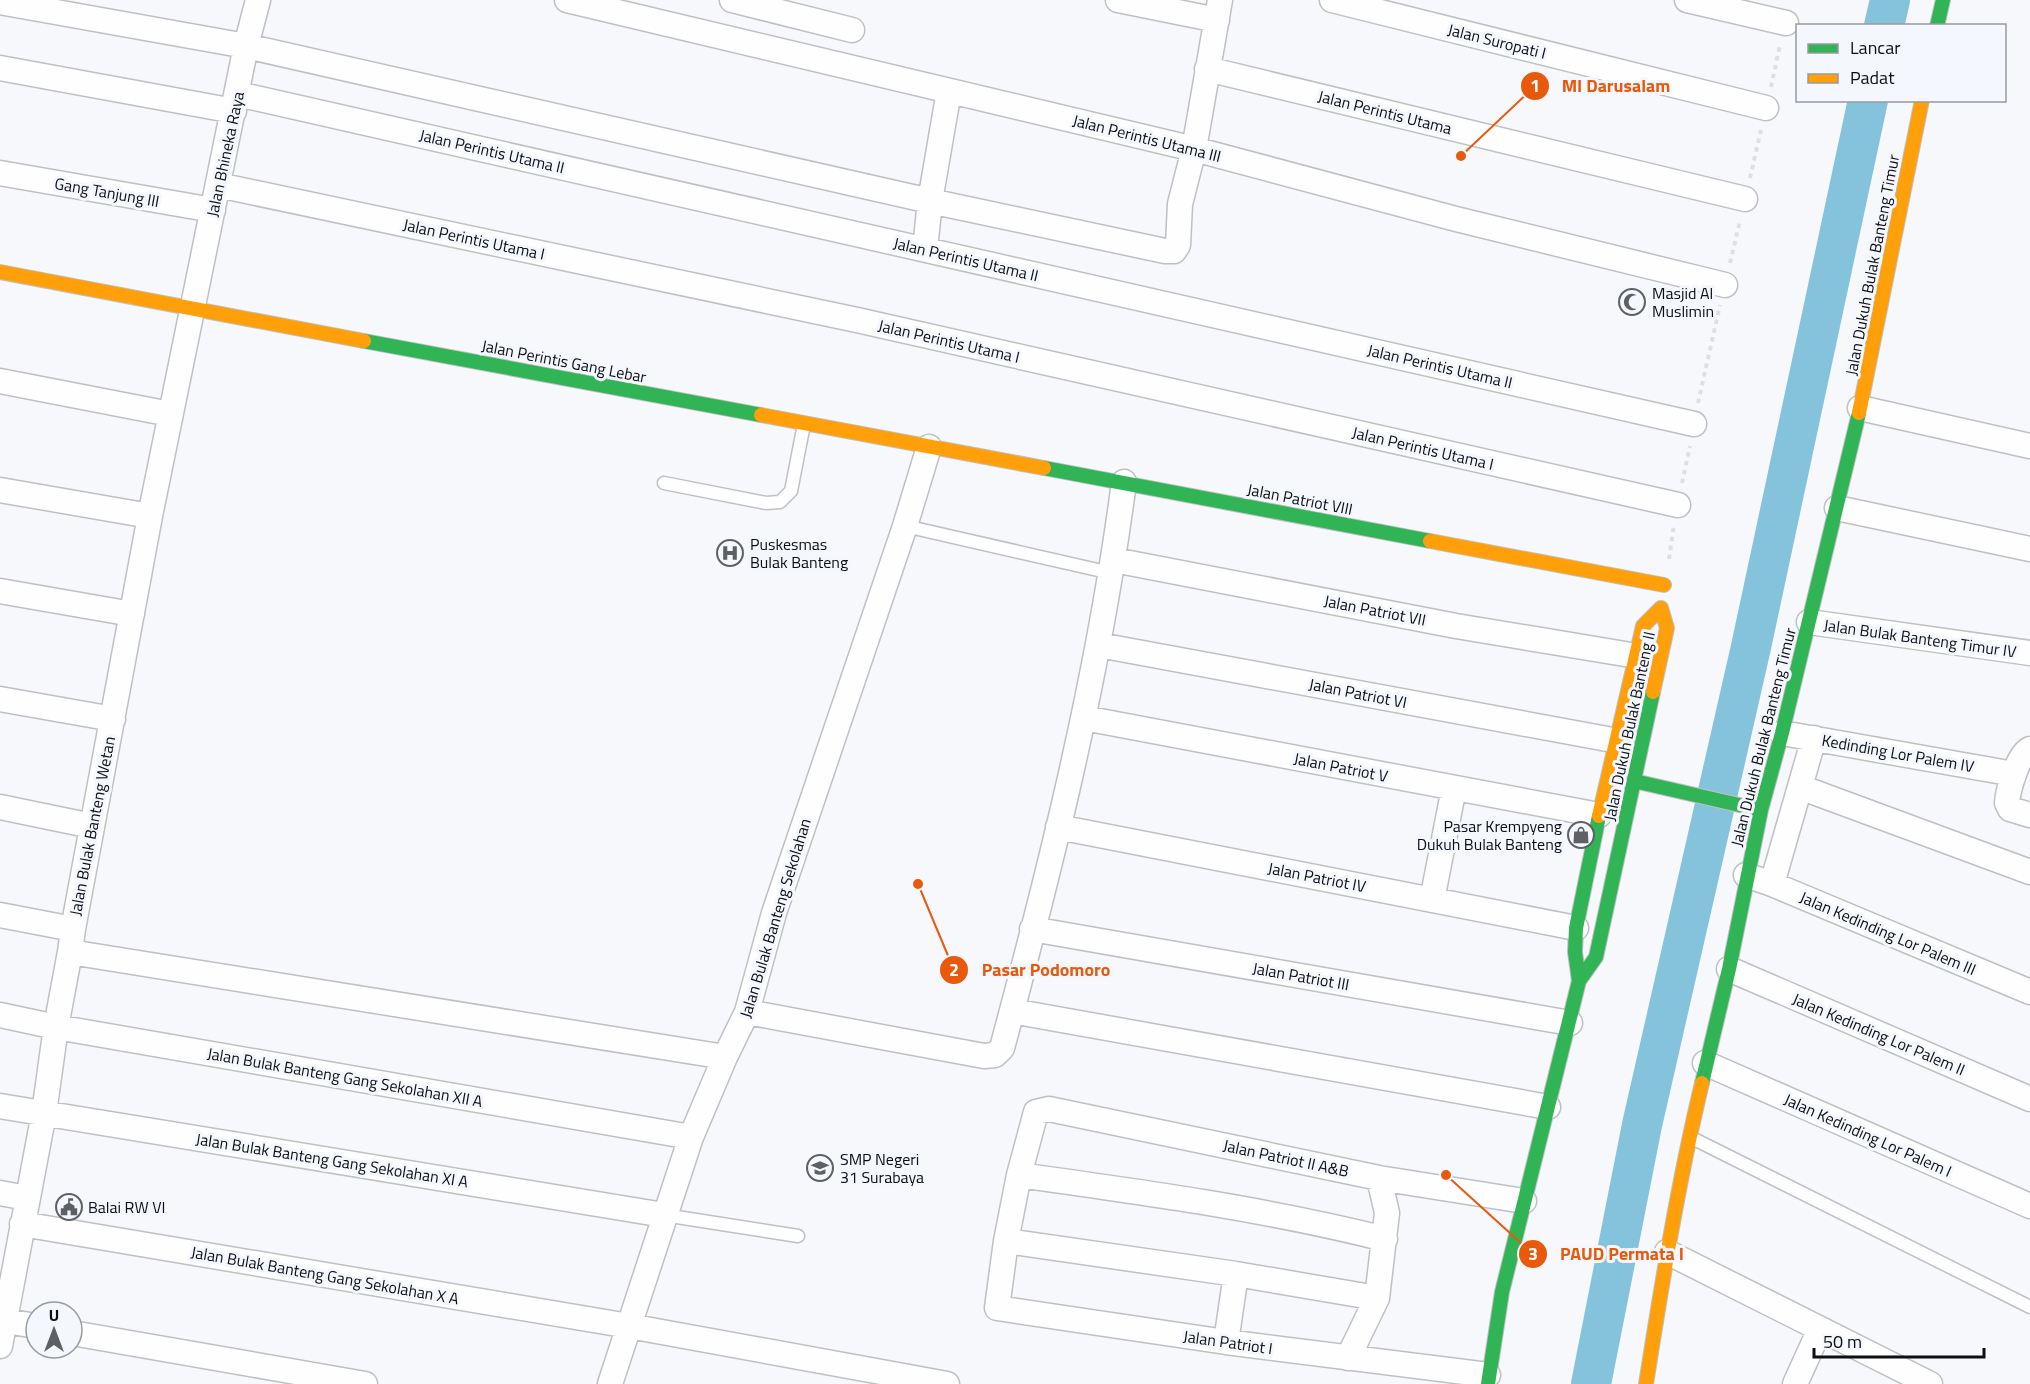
<svg xmlns="http://www.w3.org/2000/svg" width="2030" height="1384" font-family="'Titillium Web',sans-serif">
  <style>
    .lines { fill: none; stroke-linecap: round; stroke-linejoin: round }
    .river { stroke: #85c2db; stroke-width: 40 }
    .lane-casing { stroke: #bec0c3; stroke-width: 15 }
    .street-casing { stroke: #bec0c3; stroke-width: 27 }
    .fast-casing { stroke: #bec0c3; stroke-width: 16 }
    .slow-casing { stroke: #bec0c3; stroke-width: 16 }
    .path { stroke: #dfdfe1; stroke-width: 4; stroke-dasharray: 4.5 4.5; stroke-linecap: butt }
    .lane { stroke: #fefefe; stroke-width: 12 }
    .street { stroke: #fefefe; stroke-width: 24 }
    .fast { stroke: #30b455; stroke-width: 14 }
    .slow { stroke: #ff9f0a; stroke-width: 14 }
    .labels { text-anchor: middle; dominant-baseline: central; stroke-width: 6; stroke-linejoin: round; paint-order: stroke }
    .street-label { font-size: 16px; fill: #0c0e11; stroke: #f4f7fd }
    .poi-label { font-size: 16px; fill: #0c0e11; stroke: #f4f7fd; text-anchor: start }
    .leader { fill: none; stroke: #e8590c; stroke-width: 2 }
    .callout-dot { fill: #e8590c; stroke: #f4f7fd; stroke-width: 2 }
    .mark-label { font-size: 18px; text-anchor: middle; font-weight: bold; fill: #fff }
    .callout-label { font-size: 18px; text-anchor: middle; font-weight: bold; fill: #e8590c; stroke: #f4f7fd; stroke-width: 6; stroke-linejoin: round; paint-order: stroke }
  </style>
  <rect width="100%" height="100%" fill="#f6f8fb"/>
  <g class="lines">
    <path class="river" d="M1884,26l6,-26
      M1591,1384l51,-259 109,-478 117,-547"/>
    <defs>
      <path id="lane" d="M664,483l102,20 14,-1 11,-11 13,-67
        M905,526l206,47
        M1690,1137l340,170
        M664,1215l134,21"/>
      <path id="street" d="M567,0l627,149 262,70 269,66
        M732,0l120,30
        M1118,0l99,20
        M1332,0l434,108
        M1687,0l99,23
        M0,2l246,44 684,155 235,50h9l4,-6 2,-41 14,-55 26,-149
        M0,68l234,43
        M1207,69l538,130
        M238,94l1456,330
        M0,173l213,37
        M218,185l639,135 821,185
        M925,249l5,-48 19,-110
        M0,381l170,33
        M1860,408l170,38
        M0,490l150,26
        M1837,508l193,41
        M1114,560l342,66 181,30
        M0,591l132,23
        M1809,622l221,31
        M1099,645l519,96
        M0,699l113,20
        M1084,718l515,97
        M1782,733l232,41
        M2030,749c-12,5 -22,41 -23,54l3,6 20,6
        M1800,787l230,85
        M0,807l92,19
        M1058,827l518,101
        M1746,875l26,9 258,108
        M1772,884l42,-146
        M1432,900l22,-112
        M0,915l73,14
        M1032,929l538,94
        M70,952l655,105
        M1729,969l301,130
        M1012,1011l536,96
        M747,1012l237,44 11,-1 7,-7c50,-186 97,-374 122,-566
        M0,1015l56,12 635,110
        M1705,1063l325,143
        M0,1106l664,109
        M1019,1175c123,17 247,34 366,64
        M0,1193l27,5
        M22,1224l607,102 318,58
        M1006,1241l230,33 141,24
        M1667,1252l263,132
        M6,1321l30,5
        M72,1333l293,51
        M1226,1342l10,-68
        M0,1346l44,-233 12,-86 14,-75 3,-23 77,-413 96,-470 12,-46
        M1348,1358l29,-60 10,-85 -8,-35
        M1488,1375l-262,-33 -229,-34 9,-67 13,-66 17,-63 13,-3 330,69 145,23
        M610,1384l81,-247 34,-80 22,-45 27,-99 131,-387 24,-79
        M1795,1384l25,-55"/>
      <path id="fast" d="M1937,26l6,-26
        M364,341l397,74
        M1044,468l386,73
        M1634,781l127,29
        M1579,981l-4,-29 1,-24 23,-112
        M1702,1083l27,-114 32,-159 21,-77 77,-320
        M1488,1384l14,-92 77,-311 17,-24 57,-265"/>
      <path id="slow" d="M0,272l364,69
        M1859,413l63,-313
        M761,415l283,53
        M1430,541l234,44
        M1599,816l44,-190 18,-18 6,20 -14,64
        M1646,1384c16,-101 32,-201 56,-301"/>
    </defs>
    <use href="#lane" class="lane-casing"/>
    <use href="#street" class="street-casing"/>
    <use href="#fast" class="fast-casing"/>
    <use href="#slow" class="slow-casing"/>
    <path class="path" d="M1771,87l9,-42
      M1750,178l11,-48
      M1730,263l10,-42
      M1698,403l22,-98
      M1682,483l8,-37
      M1669,559l5,-34"/>
    <use href="#lane" class="lane"/>
    <use href="#street" class="street"/>
    <use href="#fast" class="fast"/>
    <use href="#slow" class="slow"/>
  </g>
  <defs>
    <symbol id="mosque-ring" viewBox="-11 -11 22 22"><circle r="9.5" fill="#f4f7fd" stroke="#5e6063" stroke-width="1.5"/><path d="M3.5-4.9A6 6 0 1 0 3.5 4.9A5 5 0 1 1 3.5-4.9Z" fill="#5e6063"/></symbol>
    <symbol id="hospital-ring" viewBox="-11 -11 22 22"><circle r="9.5" fill="#f4f7fd" stroke="#5e6063" stroke-width="1.5"/><path d="M-5-5h3v3.5h4V-5h3V5h-3V1.5h-4V5h-3Z" fill="#5e6063"/></symbol>
    <symbol id="shop-ring" viewBox="-11 -11 22 22"><circle r="9.5" fill="#f4f7fd" stroke="#5e6063" stroke-width="1.5"/><path d="M-5-2.5h2.3a2.7 3.5 0 0 1 5.4 0H5L5.5 6h-11ZM-1.5-2.5h3a1.5 2.3 0 0 0-3 0Z" fill="#5e6063"/></symbol>
    <symbol id="school-ring" viewBox="-11 -11 22 22"><circle r="9.5" fill="#f4f7fd" stroke="#5e6063" stroke-width="1.5"/><path d="M0-5L7-2L0 1L-7-2ZM-4 1L0 2.5L4 1V4Q0 6-4 4Z" fill="#5e6063"/></symbol>
    <symbol id="civic-ring" viewBox="-11 -11 22 22"><circle r="9.5" fill="#f4f7fd" stroke="#5e6063" stroke-width="1.5"/><path d="M-.6-6.5H3V-4.5H.6V-3L4-1V1h2V6H-6V1h2V-1L-.6-3ZM-1.2 2.5V6h2.4V2.5Z" fill="#5e6063"/></symbol>
  </defs>
  <g fill-rule="evenodd">
    <use href="#mosque-ring" x="1617" y="287" width="30" height="30"/>
    <use href="#hospital-ring" x="715" y="538" width="30" height="30"/>
    <use href="#shop-ring" x="1566" y="820" width="30" height="30"/>
    <use href="#school-ring" x="805" y="1153" width="30" height="30"/>
    <use href="#civic-ring" x="54" y="1192" width="30" height="30"/>
  </g>
  <g class="labels">
    <g class="street-label">
      <text transform="translate(1497 41) rotate(14)">Jalan Suropati I</text>
      <text transform="translate(1385 112) rotate(14)">Jalan Perintis Utama</text>
      <text transform="translate(1147 138) rotate(14)">Jalan Perintis Utama III</text>
      <text transform="translate(492 151) rotate(13)">Jalan Perintis Utama II</text>
      <text transform="translate(225 154) rotate(-78)">Jalan Bhineka Raya</text>
      <text transform="translate(107 192) rotate(10)">Gang Tanjung III</text>
      <text transform="translate(474 239) rotate(12)">Jalan Perintis Utama I</text>
      <text transform="translate(966 259) rotate(13)">Jalan Perintis Utama II</text>
      <text transform="translate(1872 265) rotate(-79)">Jalan Dukuh Bulak Banteng Timur</text>
      <text transform="translate(949 341) rotate(13)">Jalan Perintis Utama I</text>
      <text transform="translate(564 361) rotate(11)">Jalan Perintis Gang Lebar</text>
      <text transform="translate(1440 366) rotate(13)">Jalan Perintis Utama II</text>
      <text transform="translate(1423 448) rotate(13)">Jalan Perintis Utama I</text>
      <text transform="translate(1300 499) rotate(11)">Jalan Patriot VIII</text>
      <text transform="translate(1375 610) rotate(11)">Jalan Patriot VII</text>
      <text transform="translate(1920 638) rotate(8)">Jalan Bulak Banteng Timur IV</text>
      <text transform="translate(1358 693) rotate(11)">Jalan Patriot VI</text>
      <text transform="translate(1629 726) rotate(-78)">Jalan Dukuh Bulak Banteng II</text>
      <text transform="translate(1763 737) rotate(-76)">Jalan Dukuh Bulak Banteng Timur</text>
      <text transform="translate(1898 753) rotate(10)">Kedinding Lor Palem IV</text>
      <text transform="translate(1341 767) rotate(11)">Jalan Patriot V</text>
      <text transform="translate(92 826) rotate(-79)">Jalan Bulak Banteng Wetan</text>
      <text transform="translate(1317 877) rotate(11)">Jalan Patriot IV</text>
      <text transform="translate(775 918) rotate(-73)">Jalan Bulak Banteng Sekolahan</text>
      <text transform="translate(1888 933) rotate(23)">Jalan Kedinding Lor Palem III</text>
      <text transform="translate(1301 976) rotate(10)">Jalan Patriot III</text>
      <text transform="translate(1879 1034) rotate(23)">Jalan Kedinding Lor Palem II</text>
      <text transform="translate(345 1077) rotate(10)">Jalan Bulak Banteng Gang Sekolahan XII A</text>
      <text transform="translate(1868 1135) rotate(24)">Jalan Kedinding Lor Palem I</text>
      <text transform="translate(1286 1158) rotate(12)">Jalan Patriot II A&amp;B</text>
      <text transform="translate(332 1160) rotate(9)">Jalan Bulak Banteng Gang Sekolahan XI A</text>
      <text transform="translate(325 1275) rotate(10)">Jalan Bulak Banteng Gang Sekolahan X A</text>
      <text transform="translate(1228 1342) rotate(8)">Jalan Patriot I</text>
    </g>
    <g class="poi-label">
      <text x="1652" y="293">Masjid Al<tspan x="1652" dy="18">Muslimin</tspan></text>
      <text x="750" y="544">Puskesmas<tspan x="750" dy="18">Bulak Banteng</tspan></text>
      <text x="1562" y="826" text-anchor="end">Pasar Krempyeng<tspan x="1562" dy="18">Dukuh Bulak Banteng</tspan></text>
      <text x="840" y="1159">SMP Negeri<tspan x="840" dy="18">31 Surabaya</tspan></text>
      <text x="88" y="1207">Balai RW VI</text>
    </g>
  </g>
  <path class="leader" d="M1461 156L1535 86M918 884L954 970M1446 1175L1533 1254"/>
  <g class="callout-dot">
    <circle cx="1461" cy="156" r="6"/>
    <circle cx="918" cy="884" r="6"/>
    <circle cx="1446" cy="1175" r="6"/>
    <circle cx="1535" cy="86" r="15"/>
    <circle cx="954" cy="970" r="15"/>
    <circle cx="1533" cy="1254" r="15"/>
  </g>
  <g class="mark-label">
    <text x="1535" y="92">1</text>
    <text x="954" y="976">2</text>
    <text x="1533" y="1260">3</text>
  </g>
  <g class="callout-label">
    <text x="1616" y="92">MI Darusalam</text>
    <text x="1046" y="976">Pasar Podomoro</text>
    <text x="1622" y="1260">PAUD Permata I</text>
  </g>
  <rect x="1796" y="24" width="210" height="78" fill="#f4f7fd" stroke="#979a9f" stroke-width="1.5"/>
  <rect x="1808" y="44" width="30" height="9" fill="#30b455" stroke="#979a9f" stroke-width="1.5"/>
  <text x="1850" y="54" font-size="18" fill="#0c0e11">Lancar</text>
  <rect x="1808" y="74" width="30" height="9" fill="#ff9f0a" stroke="#979a9f" stroke-width="1.5"/>
  <text x="1850" y="84" font-size="18" fill="#0c0e11">Padat</text>
  <g transform="translate(54 1330)"><circle r="28" fill="#f4f7fd" stroke="#979a9f" stroke-width="1.5"/>
  <path d="M0-4.5L10 22L0 15L-10 22Z" fill="#5e6063"/>
  <text y="-9" font-size="16" font-weight="bold" text-anchor="middle" fill="#0c0e11">U</text>
  </g>
  <path d="M1814 1348v9h170v-9" fill="none" stroke="#0c0e11" stroke-width="3"/>
  <text x="1823" y="1348" font-size="18" fill="#0c0e11" stroke="#f4f7fd" stroke-width="4.5" paint-order="stroke">50 m</text>
</svg>
